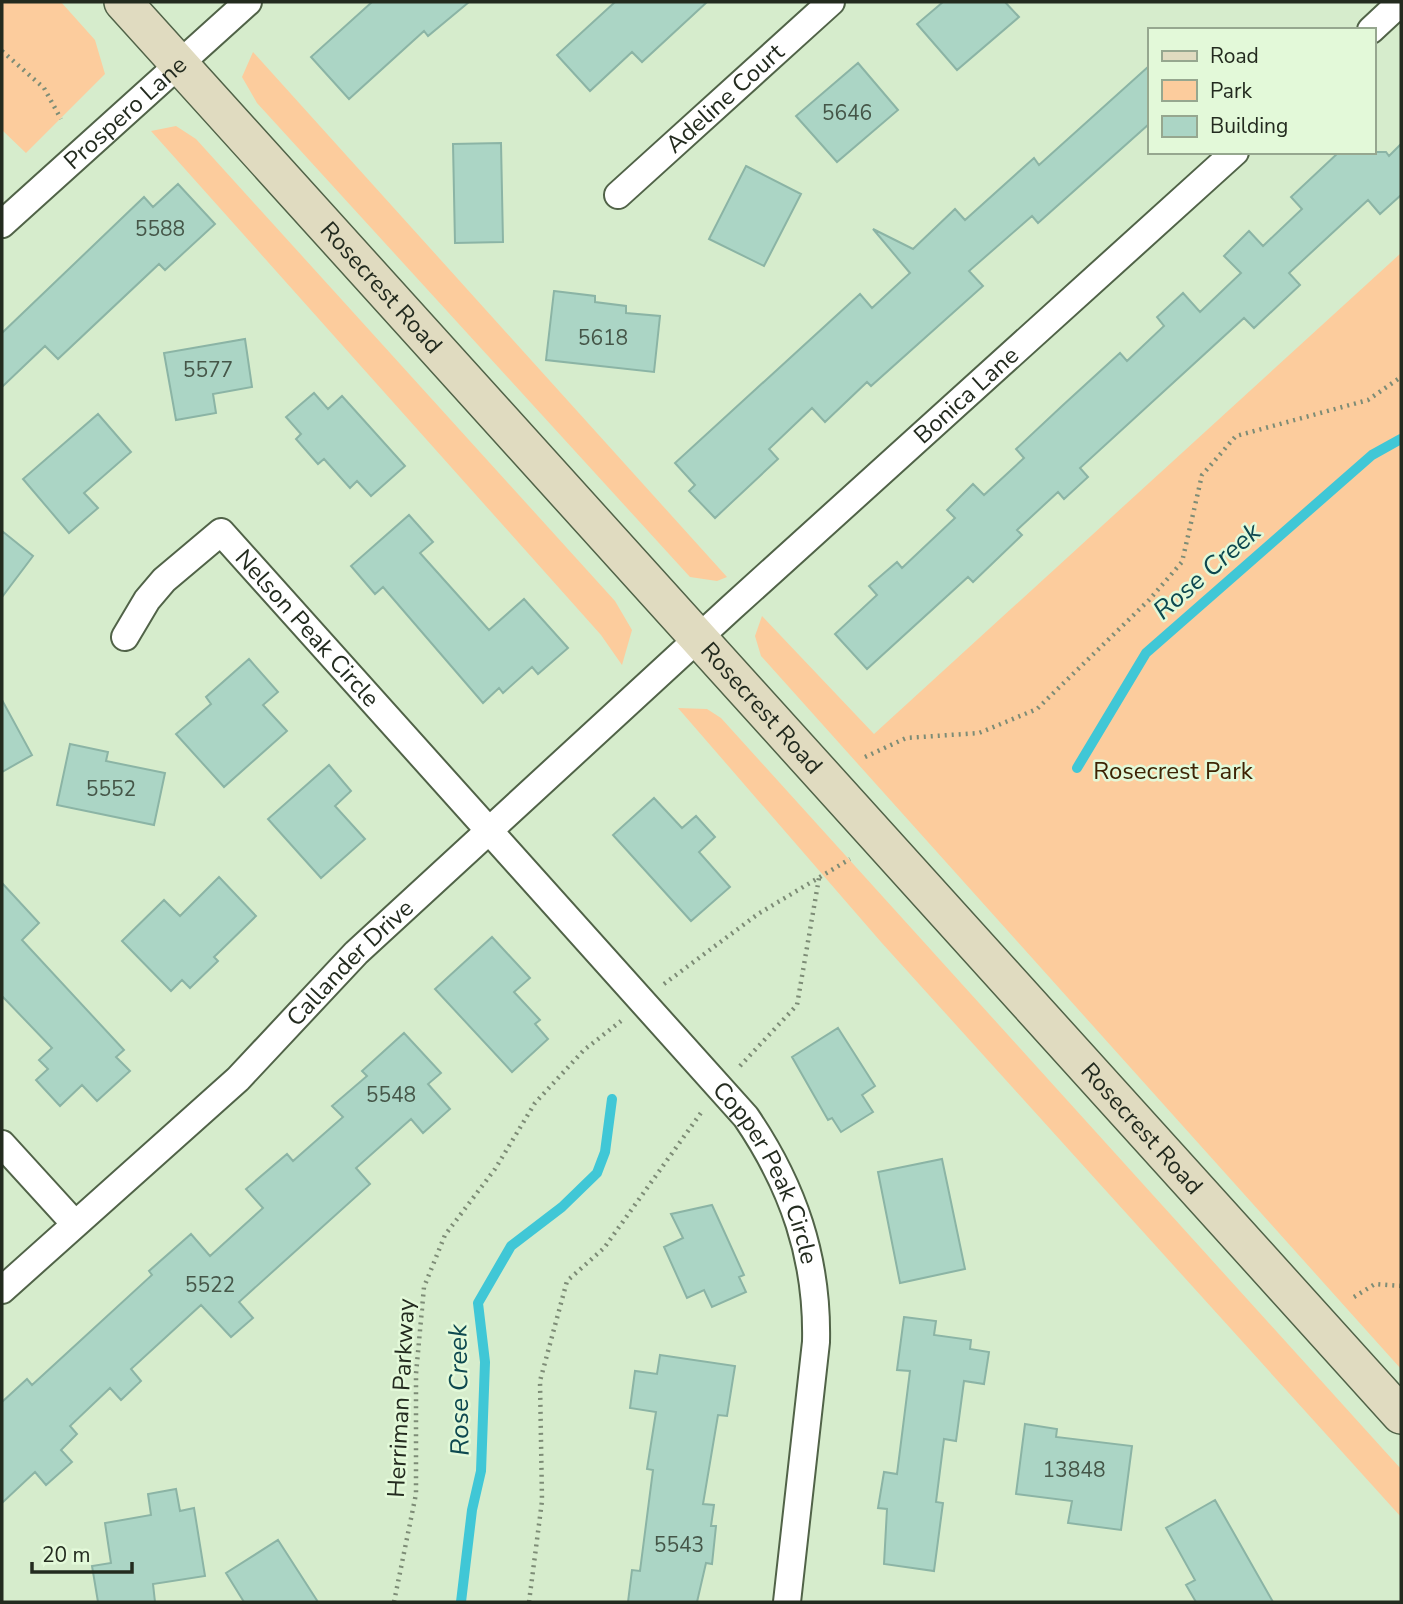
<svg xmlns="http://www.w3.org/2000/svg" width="1403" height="1604" font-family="'Nunito Sans',sans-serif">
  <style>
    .green { fill: #fccc9d }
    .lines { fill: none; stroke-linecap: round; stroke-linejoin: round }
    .stream { stroke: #40c7d6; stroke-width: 10 }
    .building { fill: #abd5c5; stroke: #8bb4a5; stroke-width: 2 }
    .minor-casing { stroke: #516348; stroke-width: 30 }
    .secondary-casing { stroke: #516348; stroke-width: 40 }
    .path { stroke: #7d8c76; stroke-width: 4.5; stroke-dasharray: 2 5; stroke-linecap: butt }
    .minor { stroke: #fff; stroke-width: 26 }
    .secondary { stroke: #e0dbc0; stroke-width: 37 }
    .labels { text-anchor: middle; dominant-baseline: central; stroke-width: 5; stroke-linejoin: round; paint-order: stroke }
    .number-label { font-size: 21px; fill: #455648 }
    .street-label { font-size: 24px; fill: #232b1f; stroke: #e3f9d9 }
    .park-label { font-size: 24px; fill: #3d2304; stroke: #e3f9d9 }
    .water-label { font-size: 26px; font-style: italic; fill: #0d484f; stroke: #e3f9d9 }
  </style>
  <rect width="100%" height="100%" fill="#d6eccc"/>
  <path class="green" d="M2,2h59l34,38 10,34 -79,79 -24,-23z
    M253,52l474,525 -10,4 -27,-4 -433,-474 -15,-26z
    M176,126l20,13 419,462 17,29 -10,35 -21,-30 -450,-504z
    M1401,253v1116l-640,-713 -6,-20 7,-20 112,118z
    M678,708l29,1 14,9 680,751v48l-520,-575z"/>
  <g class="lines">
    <path class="stream" d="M1077,768l69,-115 226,-198 29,-16
      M461,1602l11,-92 9,-39 4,-109 -7,-59 33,-57 51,-39 35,-34 8,-21 7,-53"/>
  </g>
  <path class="building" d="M372,2h97l-41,34 -4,-5 -75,68 -38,-42z
    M615,2h92l-65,60 -10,-10 -42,39 -33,-36z
    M943,2h62l14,15 -62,53 -40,-46z
    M858,63l40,47 -61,52 -41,-46z
    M1149,66v58l-111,99 -6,-7 -63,55 14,15 -112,100 -4,-4 -42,40 -13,-14 -43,41 9,10 -63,59 -26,-27 6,-6 -20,-22 185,-169 12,14 38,-35 -37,-44 40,20 42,-40 10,11 69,-62 5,7z
    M501,143l2,99 -48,1 -2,-99z
    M1401,144v51l-21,19 -12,-14 -79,73 11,12 -46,43 -10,-10 -164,150 8,9 -24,22 -6,-7 -41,38 5,5 -49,47 -5,-5 -101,92 -32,-35 42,-39 -8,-9 28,-24 5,6 53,-50 -8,-8 26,-26 11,11 40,-37 -8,-9 46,-43 58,-53 7,8 37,-35 -7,-9 26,-24 17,19 41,-39 -17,-17 25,-25 14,15 39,-37 -11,-12 48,-45h47l3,4z
    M746,166l55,28 -37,72 -55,-27z
    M178,184l37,40 -50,46 -6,-6 -101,95 -13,-13 -43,41v-54l142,-136 9,10z
    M554,291l41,5v6l31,4v7l34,3 -6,56 -108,-12z
    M245,339l7,48 -39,7 3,19 -40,7 -12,-67z
    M314,393l14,16 14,-13 63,70 -34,30 -14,-15 -7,7 -26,-29 -6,5 -22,-25 5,-5 -15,-17z
    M98,414l33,38 -47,41 14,15 -29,25 -46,-54z
    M409,515l24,27 -13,11 69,77 35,-31 44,49 -30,26 -6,-7 -29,26 -4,-5 -16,15 -100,-116 -8,7 -24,-28z
    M2,531l31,25 -31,41z
    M249,659l29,33 -15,13 24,26 -63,56 -48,-53 35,-30 -5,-7z
    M2,700l30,55 -30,17z
    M70,744l38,8 -2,9 59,12 -11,52 -97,-20z
    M329,765l22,26 -16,15 30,33 -44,39 -53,-59z
    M654,798l28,30 14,-12 19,21 -16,15 31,35 -39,34 -78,-86z
    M219,877l37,39 -42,41 4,4 -28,27 -8,-8 -11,11 -49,-50 42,-41 16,16z
    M2,883l37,40 -17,17 102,110 -8,7 14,14 -33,30 -15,-16 -22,21 -24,-26 12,-11 -9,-9 13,-12 -50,-52z
    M492,937l38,41 -16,14 26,28 -5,4 13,15 -36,33 -77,-83z
    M838,1028l37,58 -13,9 11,17 -32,20 -9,-14 -4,2 -36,-63z
    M404,1033l37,40 -13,11 22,25 -27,24 -12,-14 -55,49 14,16 -131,118 14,16 -22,19 -30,-32 -70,64 10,12 -20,19 -11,-12 -40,38 7,8 -16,16 11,12 -26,23 -11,-13 -33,31v-101l25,-23 5,6 120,-110 -3,-4 42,-37 19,22 53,-48 -17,-19 41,-35 6,7 50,-44 -11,-11 35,-30 -5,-5z
    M942,1159l23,110 -65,14 -22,-111z
    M712,1205l32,70 -5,2 7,15 -34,15 -8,-17 -17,8 -23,-51 19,-9 -12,-24z
    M904,1317l32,4 -2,14 37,5 -1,9 19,3 -5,32 -20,-3 -8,60 -12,-2 -8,63 7,1 -9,68 -50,-7 3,-55 -9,-1 6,-36 13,2 13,-103 -13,-1z
    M660,1355l75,11 -8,50 -9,-1 -15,89 11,1 -3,21h5l-4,38 -6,-1 -9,39h-69l4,-32 8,1 13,-101 -6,-1 9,-57 -26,-4 5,-37 22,3z
    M1025,1424l32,5 -1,8 76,9 -11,84 -53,-7 4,-22 -56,-7z
    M176,1489l4,22 14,-3 11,68 -52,8 2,18h-57l-6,-36 19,-3 -6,-40 46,-8 -3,-21z
    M1215,1500l58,102h-77l-10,-17 9,-5 -29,-52z
    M278,1540l40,62h-74l-18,-29z"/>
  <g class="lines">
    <defs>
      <g id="minor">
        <path d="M1371,30l30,-28"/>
        <path id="s1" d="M618,195l213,-193"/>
        <path id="s2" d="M2,224l246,-222"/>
        <path id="s3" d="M125,637l22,-37 17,-20 57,-48 525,585c47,69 72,141 70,225l-29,260"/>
        <path d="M2,1144l73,80"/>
        <path id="s4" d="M2,1290l236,-211 118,-126 375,-345 504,-456"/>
      </g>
      <g id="secondary">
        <path id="s5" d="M123,2l1278,1413"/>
      </g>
    </defs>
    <use href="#minor" class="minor-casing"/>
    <use href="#secondary" class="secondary-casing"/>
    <path class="path" d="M2,51l42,37 17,31
      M865,757l41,-19 73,-5 58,-24 112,-109 33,-38 20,-87 34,-39 132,-36 33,-23
      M664,984l94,-70 92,-55
      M740,1066l57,-61 22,-127
      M1354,1297l21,-13 26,2
      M394,1602l22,-108v-120l8,-87 21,-52 50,-66 40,-66 49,-53 37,-29
      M529,1602l13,-101 -2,-120 27,-100 37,-33 99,-138"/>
    <use href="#minor" class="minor"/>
    <use href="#secondary" class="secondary"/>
  </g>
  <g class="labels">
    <g class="number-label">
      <text x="847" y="113">5646</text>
      <text x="160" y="229">5588</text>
      <text x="603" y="338">5618</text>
      <text x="208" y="370">5577</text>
      <text x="111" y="789">5552</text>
      <text x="391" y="1095">5548</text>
      <text x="210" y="1285">5522</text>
      <text x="1074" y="1470">13848</text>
      <text x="679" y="1545">5543</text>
    </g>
    <g class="street-label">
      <text stroke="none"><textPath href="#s1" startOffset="144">Adeline Court</textPath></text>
      <text stroke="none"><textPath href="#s2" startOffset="166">Prospero Lane</textPath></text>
      <text stroke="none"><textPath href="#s5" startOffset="385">Rosecrest Road</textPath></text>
      <text stroke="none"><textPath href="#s4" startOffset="1316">Bonica Lane</textPath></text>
      <text stroke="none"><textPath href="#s3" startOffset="273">Nelson Peak Circle</textPath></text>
      <text stroke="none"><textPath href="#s5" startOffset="952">Rosecrest Road</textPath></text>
      <text stroke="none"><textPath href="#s4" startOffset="478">Callander Drive</textPath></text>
      <text stroke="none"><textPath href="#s5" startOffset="1519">Rosecrest Road</textPath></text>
      <text stroke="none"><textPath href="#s3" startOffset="989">Copper Peak Circle</textPath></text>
      <text transform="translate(401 1398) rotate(-87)">Herriman Parkway</text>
    </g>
    <g class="park-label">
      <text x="1173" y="771">Rosecrest Park</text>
    </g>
    <g class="water-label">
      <text transform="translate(1207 571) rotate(-41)">Rose Creek</text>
      <text transform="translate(459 1390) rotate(-91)">Rose Creek</text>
    </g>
  </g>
  <rect width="1403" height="1604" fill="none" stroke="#232b1f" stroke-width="7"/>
  <rect x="1148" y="28" width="228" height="126" fill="#e3f9d9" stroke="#96a78f" stroke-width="2"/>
  <rect x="1162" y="51" width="35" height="10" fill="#e0dbc0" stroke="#96a78f" stroke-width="2"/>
  <text x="1210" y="63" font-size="21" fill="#232b1f">Road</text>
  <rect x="1162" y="80" width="35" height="21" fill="#fccc9d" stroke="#96a78f" stroke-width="2"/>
  <text x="1210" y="98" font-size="21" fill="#232b1f">Park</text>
  <rect x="1162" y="116" width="35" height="21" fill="#abd5c5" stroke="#96a78f" stroke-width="2"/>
  <text x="1210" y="133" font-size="21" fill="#232b1f">Building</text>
  <path d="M32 1562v10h100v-10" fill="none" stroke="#232b1f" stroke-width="3.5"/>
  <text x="42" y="1562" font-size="21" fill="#232b1f" stroke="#e3f9d9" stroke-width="5" paint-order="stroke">20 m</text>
</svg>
